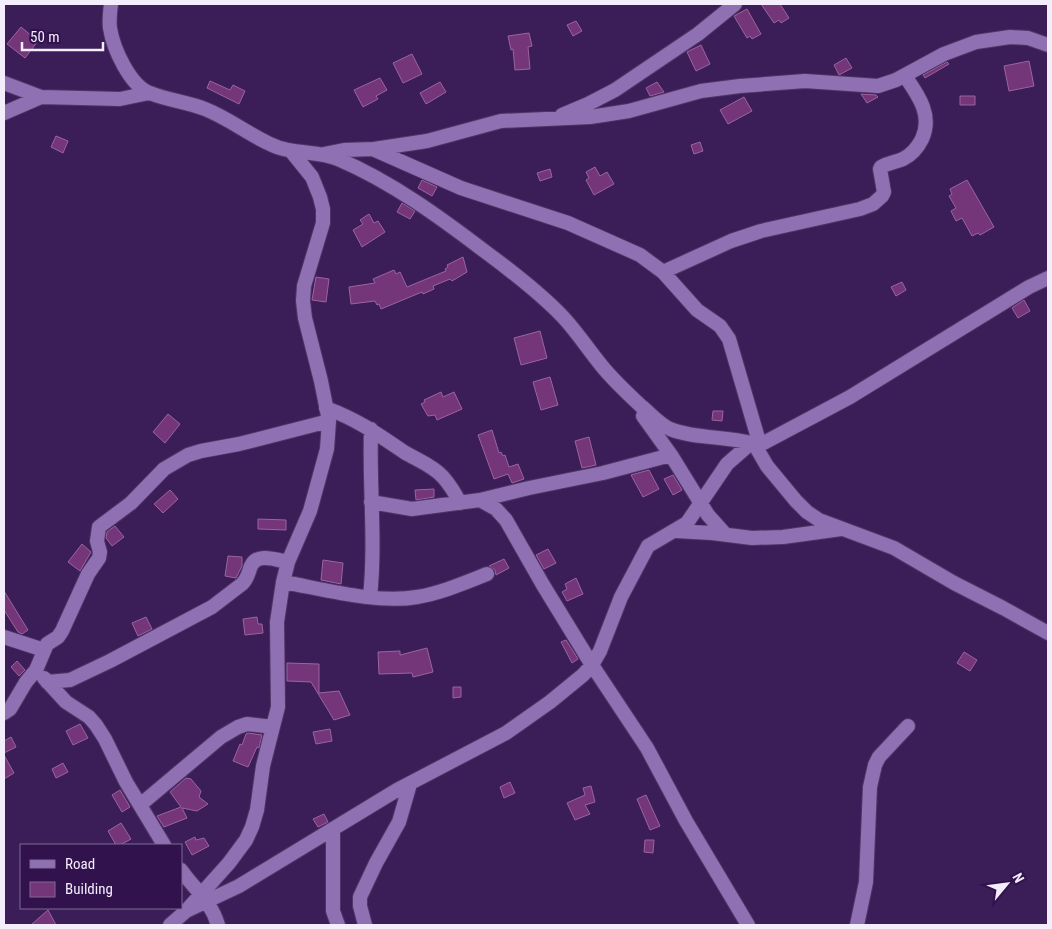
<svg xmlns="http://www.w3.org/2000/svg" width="1052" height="929" font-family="'Roboto Condensed',sans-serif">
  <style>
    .building { fill: #743579; stroke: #9a659e }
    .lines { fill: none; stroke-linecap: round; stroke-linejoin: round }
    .minor-casing { stroke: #503566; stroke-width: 16 }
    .minor { stroke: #8f71b3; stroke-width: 14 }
  </style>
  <rect width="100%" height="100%" fill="#3b1d58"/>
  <path class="building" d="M761,4h19l9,14 -8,5 -2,-3 -5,3z
    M747,9l14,25 -9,5 -2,-3 -3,2 -13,-22z
    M576,21l6,10 -9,5 -6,-11z
    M21,27l17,14 -13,17 -18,-14z
    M529,33l3,13 -4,1 2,22 -15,1 -2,-21 -2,1 -3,-14z
    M701,45l9,19 -14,7 -9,-19z
    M412,54l10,20 -19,9 -10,-20z
    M846,58l6,10 -13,7 -5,-10z
    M1029,61l5,25 -25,5 -5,-25z
    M947,62l2,2 -24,14 -2,-3z
    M380,78l7,12 -11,6 2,3 -15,8 -9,-17z
    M210,81l20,9 3,-5 12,6 -6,13 -32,-16z
    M440,82l6,10 -20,12 -6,-11z
    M657,82l7,10 -14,4 -4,-8z
    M861,94l15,1 2,2 -11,6z
    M960,96h15v9h-15z
    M744,97l8,14 -24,13 -8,-14z
    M56,136l12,5 -5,12 -12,-6z
    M700,142l3,9 -9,3 -3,-9z
    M595,167l5,9 7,-4 7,12 -20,11 -8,-15 3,-2 -3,-6z
    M550,169l2,8 -12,4 -3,-8z
    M422,180l15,7 -5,9 -14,-8z
    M967,180l27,47 -14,8 -2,-2 -6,3 -10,-18 -6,3 -5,-10 5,-3 -7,-12 3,-2 -2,-5z
    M402,203l13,8 -5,8 -13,-7z
    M369,214l5,9 4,-2 7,11 -23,15 -9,-17 10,-6 -3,-4z
    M463,257l4,15 -15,9 -2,-2 -17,7 1,3 -11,5 -1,-2 -41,17 -2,-5 -2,1 -2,-4 -24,3 -2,-17 26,-4 -2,-4 21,-9 2,4 4,-2 7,15 39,-16 -1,-2 3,-2 -1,-2z
    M316,277l13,2 -3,23 -14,-2z
    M902,282l4,8 -10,6 -5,-9z
    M1024,300l6,11 -12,7 -6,-10z
    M540,331l7,27 -26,7 -7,-27z
    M550,377l8,28 -17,5 -8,-28z
    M441,392l2,5 11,-5 8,17 -25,11 -2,-5 -7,1 -7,-12 4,-2 -1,-2z
    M713,411h10l-1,10 -10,-1z
    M168,414l12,10 -15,19 -12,-11z
    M492,430l7,23 2,-1 2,4 2,-1 4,12 9,-3 6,15 -12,4 -4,-9 -14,5 -16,-44z
    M589,437l7,28 -14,3 -7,-27z
    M649,470l10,19 -16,8 -12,-22z
    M673,475l9,15 -9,5 -9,-16z
    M434,489v8l-18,3 -1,-10z
    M170,490l8,9 -15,14 -9,-9z
    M258,519l28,1v10l-28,-1z
    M115,526l9,11 -12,9 -6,-8 1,-6z
    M82,544l9,8 -11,19 -12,-9z
    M548,549l8,14 -12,6 -8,-14z
    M228,556l14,1v9l-6,12 -11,-2z
    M504,559l5,9 -13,7 -1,-5 -6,-4z
    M323,560l20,3 -2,21 -20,-4z
    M576,578l7,16 -16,7 -5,-9 5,-3 -2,-5z
    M4,591l24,39 -6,4 -4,-2 -14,-22z
    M146,617l6,12 -14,7 -6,-13z
    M257,617l1,7h4l1,9 -18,2 -2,-16z
    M566,640l12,19 -6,4 -11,-21z
    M427,648l6,24 -20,5 -1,-4 -33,1 -1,-22 22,-1v4z
    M964,652l13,8 -7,11 -13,-8z
    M17,661l8,9 -6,6 -8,-9z
    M287,663l32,1v29l20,-2 11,24 -16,5 -23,-38 -24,-1z
    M453,687h8v10l-8,1z
    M80,724l8,14 -15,7 -7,-14z
    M330,729l2,12 -16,3 -3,-12z
    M248,733l14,2 -3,13 -2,-1 -9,20 -15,-6 7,-17 2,1 4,-11z
    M11,737l5,10 -12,6v-12z
    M4,755l10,18 -10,6z
    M63,763l5,9 -12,6 -4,-9z
    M186,778l5,1 10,12 -2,6 9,7 -11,7 -15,-3 5,10 -23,9 -7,-11 24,-9 -11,-15z
    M510,782l5,11 -11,5 -4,-11z
    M591,786l4,16 -10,3 5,9 -15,6 -8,-17 18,-8 -2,-7z
    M120,790l10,17 -8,5 -10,-17z
    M646,795l14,31 -10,4 -13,-31z
    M324,814l4,8 -10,5 -5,-8z
    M121,823l10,16 -11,6h-4l-8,-14z
    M195,837l1,3 8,-2 5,8 -17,9 -7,-13z
    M645,840h9l-1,13 -9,-1z
    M48,910l8,15h-25z"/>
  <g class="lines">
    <defs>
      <path id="minor" d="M111,4c-1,8 -2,17 -1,24 3,20 20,58 40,65 17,7 37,9 55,16 23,9 43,25 65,35 21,11 46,6 68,15 54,23 103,59 149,94 27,20 53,40 76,64 14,15 25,32 38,48 12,15 26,28 40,41 10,8 18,18 29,23 25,10 55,7 81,14l5,4 11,19 29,35 11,11 12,8 75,28 60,35 49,25 45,25
        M4,83l37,14
        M4,113l37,-16 79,2 29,-6
        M562,115l26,-11 27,-14 83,-56 37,-30
        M375,150l86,38 107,35 72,32 23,17 34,38 23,16 9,13 31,106
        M324,154l20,-4 30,-1 53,-8 74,-20 89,-4 39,-6 72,-20 39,-5 65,-5 73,5 18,-6 48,-26 32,-12 34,-5 18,1 20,7
        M663,272l68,-31 30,-10 99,-22 13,-5 9,-8 2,-4 -4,-23 1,-2c7,-4 15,-5 22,-8 8,-4 15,-12 19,-20 11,-24 -4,-44 -17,-63
        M326,408c32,12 50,25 78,44 13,8 28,13 39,25 7,8 12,16 17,26
        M643,416l28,39 37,60 17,19
        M756,447l94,-50 179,-110 19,-9
        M480,500l49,-12 74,-15 68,-18
        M371,502l41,7 68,-9 16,9 10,11 37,65 49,80 55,83 39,73 62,104
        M676,531l36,2 40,5 31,-1 58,-8
        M283,582c40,7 94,22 134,15 24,-4 47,-14 70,-23
        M370,597c6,-56 -1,-112 1,-168
        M4,637l40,13
        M44,678l22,24 23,15 7,8 9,14 21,43 38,63
        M47,682l23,-2 40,-19 102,-54 30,-23c6,-6 6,-11 9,-18 6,-14 26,-6 37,-4
        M4,713l6,-4 16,-27 10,-12 11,-26 11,-7 4,-6 26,-57 11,-16 1,-6 -3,-11 2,-14 32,-24 33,-34 24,-14 13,-4 38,-7 90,-23
        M140,805l81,-68 17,-10 9,-3 26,3
        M333,829v82l5,14
        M181,870c14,20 30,31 37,55
        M186,911l43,-48 17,-23 6,-13 5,-17 6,-44 15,-59 -1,-85 6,-40 5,-20 22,-51 17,-62 2,-28 -8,-40 -16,-63 -2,-17 1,-15 19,-63v-14l-3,-12 -8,-20 -21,-26
        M170,925l16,-14 53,-25 158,-96 109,-57 44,-31 33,-27 9,-10 8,-14 21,-54 27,-51 39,-23 40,-59 24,-21
        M365,925l-5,-19v-9l16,-34 23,-41 11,-38
        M857,925l9,-43 4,-95 5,-22 4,-8 29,-31"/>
    </defs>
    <use href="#minor" class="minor-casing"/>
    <use href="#minor" class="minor"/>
  </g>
  <rect width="1052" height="929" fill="none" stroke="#f3edfc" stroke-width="10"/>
  <rect x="20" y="844" width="162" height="65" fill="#31124d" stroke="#7f6a93"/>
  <rect x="30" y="860" width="25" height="8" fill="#8f71b3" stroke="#7f6a93"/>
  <text x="65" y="869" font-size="15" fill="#f3edfc">Road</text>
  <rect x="30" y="882" width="25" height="15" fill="#743579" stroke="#7f6a93"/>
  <text x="65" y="894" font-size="15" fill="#f3edfc">Building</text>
  <g transform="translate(1007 884) rotate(61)" stroke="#31124d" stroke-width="4" paint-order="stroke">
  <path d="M0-4L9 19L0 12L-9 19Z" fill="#f3edfc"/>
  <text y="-8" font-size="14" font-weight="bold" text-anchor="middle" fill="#f3edfc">N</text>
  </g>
  <path d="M22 42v8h81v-8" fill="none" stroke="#f3edfc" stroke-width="2.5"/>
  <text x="30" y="42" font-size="15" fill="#f3edfc" stroke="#31124d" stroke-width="4" paint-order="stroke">50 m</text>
</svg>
